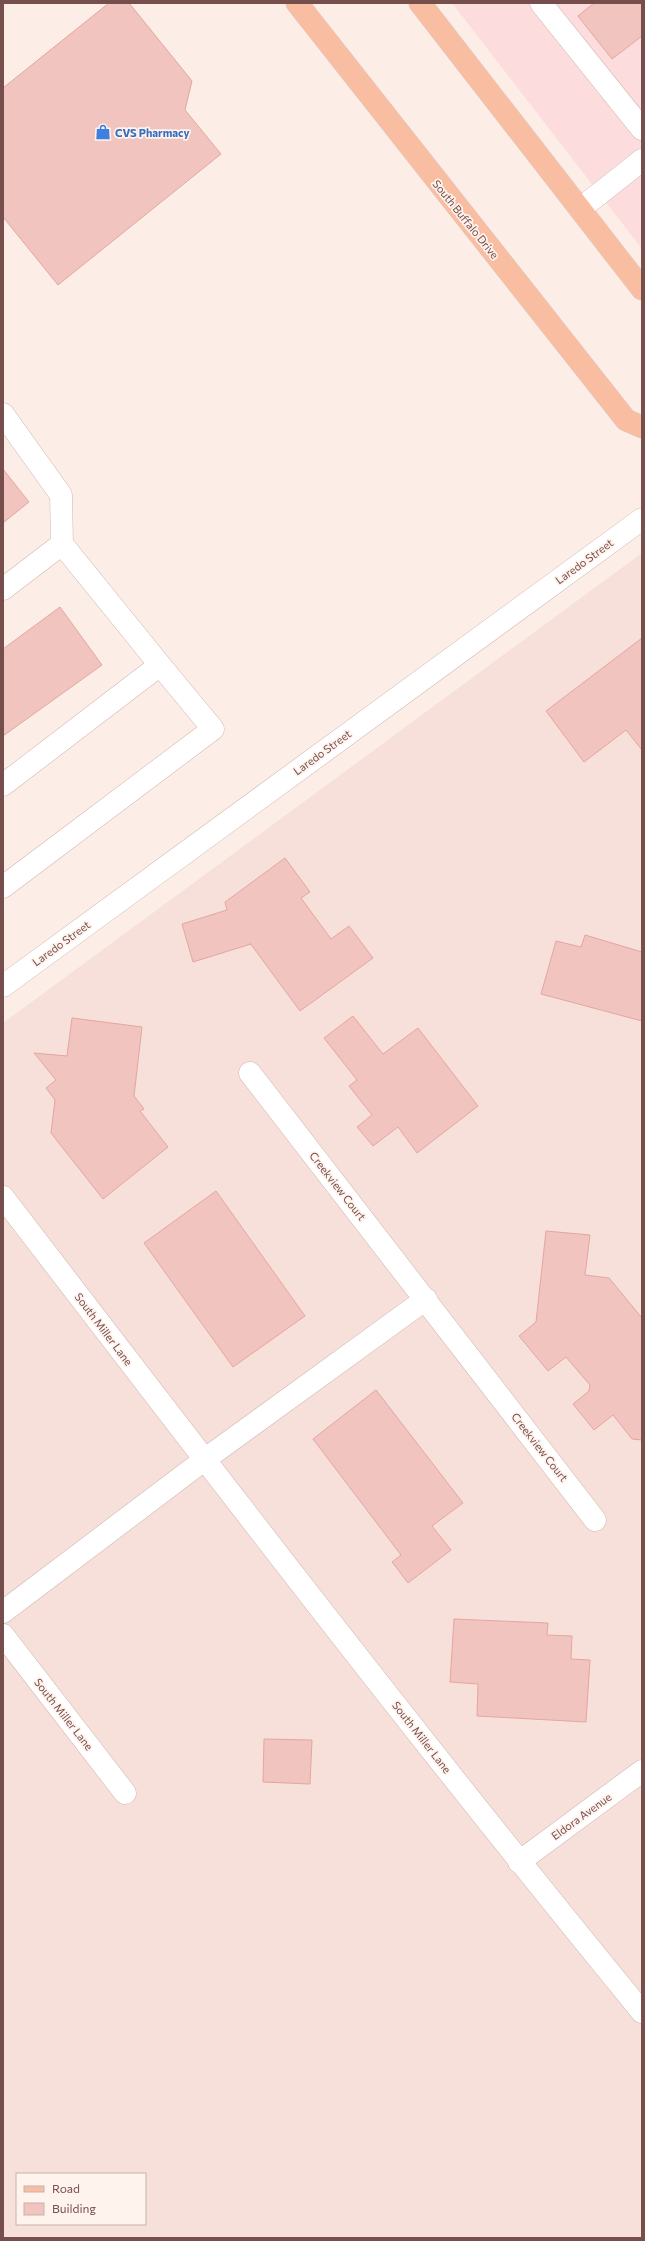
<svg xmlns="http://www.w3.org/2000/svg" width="645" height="2241" font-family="Commissioner,sans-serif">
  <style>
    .residential { fill: #f6e0d9; fill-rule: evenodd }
    .commercial { fill: #fcdcdc }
    .building { fill: #f1c4bf; stroke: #e4a6a0 }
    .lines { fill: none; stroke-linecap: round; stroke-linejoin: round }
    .minor-casing { stroke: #d0b5b0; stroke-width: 23 }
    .major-casing { stroke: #d9cdcd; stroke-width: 23 }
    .minor { stroke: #fff; stroke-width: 22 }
    .major { stroke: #f9bea1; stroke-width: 22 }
    .labels { text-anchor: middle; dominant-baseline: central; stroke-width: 3.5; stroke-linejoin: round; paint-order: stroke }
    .shop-label { font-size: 11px; font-weight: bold; fill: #366cbe; stroke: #fff3ee; text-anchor: start }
    .street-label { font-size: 11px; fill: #764e4c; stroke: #fff3ee }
  </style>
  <rect width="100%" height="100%" fill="#fceee7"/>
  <path class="residential" d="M642,553v1685h-639v-1215zM17,2174h128v50h-128z"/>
  <path class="commercial" d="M452,3h190v246z"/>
  <path class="building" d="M109,3h20l63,78 -7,29 36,44 -163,131 -55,-68v-129z
    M594,3h48v33l-30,23 -34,-43z
    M3,469l26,33 -26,21z
    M60,607l42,58 -99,71v-87z
    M642,638v112l-16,-20 -42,32 -38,-51z
    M285,858l25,34 -9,6 30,41 18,-13 24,32 -73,53 -50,-68 1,1 -58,18 -11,-38 45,-14 -2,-8z
    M585,935l57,17v69l-101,-27 15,-53 25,6z
    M353,1016l30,38 35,-26 60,78 -61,47 -19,-26 -25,19 -16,-19 15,-12 -23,-29 8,-6 -33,-42z
    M72,1018l70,9 -8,69 10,13 -4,2 28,36 -65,52 -52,-66 4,-33 -9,-12 10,-8 -22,-27 33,3z
    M216,1191l89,125 -72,51 -89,-124z
    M546,1231l44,4 -5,40 24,3 33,40v122l-10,-1 -19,-24 -19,15 -21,-26 16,-13 1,-6 -24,-28 -18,14 -29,-35 17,-14z
    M376,1390l87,113 -31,23 19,24 -43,33 -16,-21 9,-7 -88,-116z
    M454,1619l94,4 -1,12 25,1 -1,23 19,1 -4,62 -109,-6 1,-32 -28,-2z
    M264,1739l48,1 -2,44 -47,-2z"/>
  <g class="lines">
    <defs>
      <path id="minor" d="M541,3l101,126
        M580,209l62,-49
        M3,414l58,81 1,49 98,121 -157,120
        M3,589l59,-45
        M3,887l210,-158 -53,-64
        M3,986l639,-467
        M250,1073l345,447
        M3,1197c210,274 420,548 639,815
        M3,1612l201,-152 222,-161
        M3,1635l122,158
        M519,1862l123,-91"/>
      <path id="major" d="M297,3l329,417 16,7
        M420,3l222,286"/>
    </defs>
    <use href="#minor" class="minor-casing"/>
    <use href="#major" class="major-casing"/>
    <use href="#minor" class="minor"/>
    <use href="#major" class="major"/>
  </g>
  <defs>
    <symbol id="shop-bare" viewBox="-9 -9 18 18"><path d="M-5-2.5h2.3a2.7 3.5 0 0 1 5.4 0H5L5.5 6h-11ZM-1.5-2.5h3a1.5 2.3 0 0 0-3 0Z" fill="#3f7fe0" stroke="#fff3ee" stroke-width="2.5" paint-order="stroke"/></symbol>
  </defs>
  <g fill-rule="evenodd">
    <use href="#shop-bare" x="92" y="121" width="22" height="22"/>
  </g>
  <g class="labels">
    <g class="shop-label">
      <text x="115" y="132">CVS Pharmacy</text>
    </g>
    <g class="street-label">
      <text transform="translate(466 219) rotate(51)">South Buffalo Drive</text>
      <text transform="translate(584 561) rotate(-36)">Laredo Street</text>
      <text transform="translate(322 752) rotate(-36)">Laredo Street</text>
      <text transform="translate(61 943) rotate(-36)">Laredo Street</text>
      <text transform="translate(338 1186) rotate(52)">Creekview Court</text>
      <text transform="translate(104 1329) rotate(53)">South Miller Lane</text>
      <text transform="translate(540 1447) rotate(52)">Creekview Court</text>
      <text transform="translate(64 1714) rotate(52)">South Miller Lane</text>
      <text transform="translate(422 1737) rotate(52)">South Miller Lane</text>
      <text transform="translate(581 1816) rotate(-36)">Eldora Avenue</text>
    </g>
  </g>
  <rect width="645" height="2241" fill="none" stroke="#764e4c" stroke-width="8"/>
  <rect x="16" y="2173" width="130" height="52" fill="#fff3ee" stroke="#c8b1ad"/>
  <rect x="24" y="2186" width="20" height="6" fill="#f9bea1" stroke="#c8b1ad"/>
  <text x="52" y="2193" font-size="12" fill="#764e4c">Road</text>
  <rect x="24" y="2203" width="20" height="12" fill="#f1c4bf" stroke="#c8b1ad"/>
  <text x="52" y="2213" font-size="12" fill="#764e4c">Building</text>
</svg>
